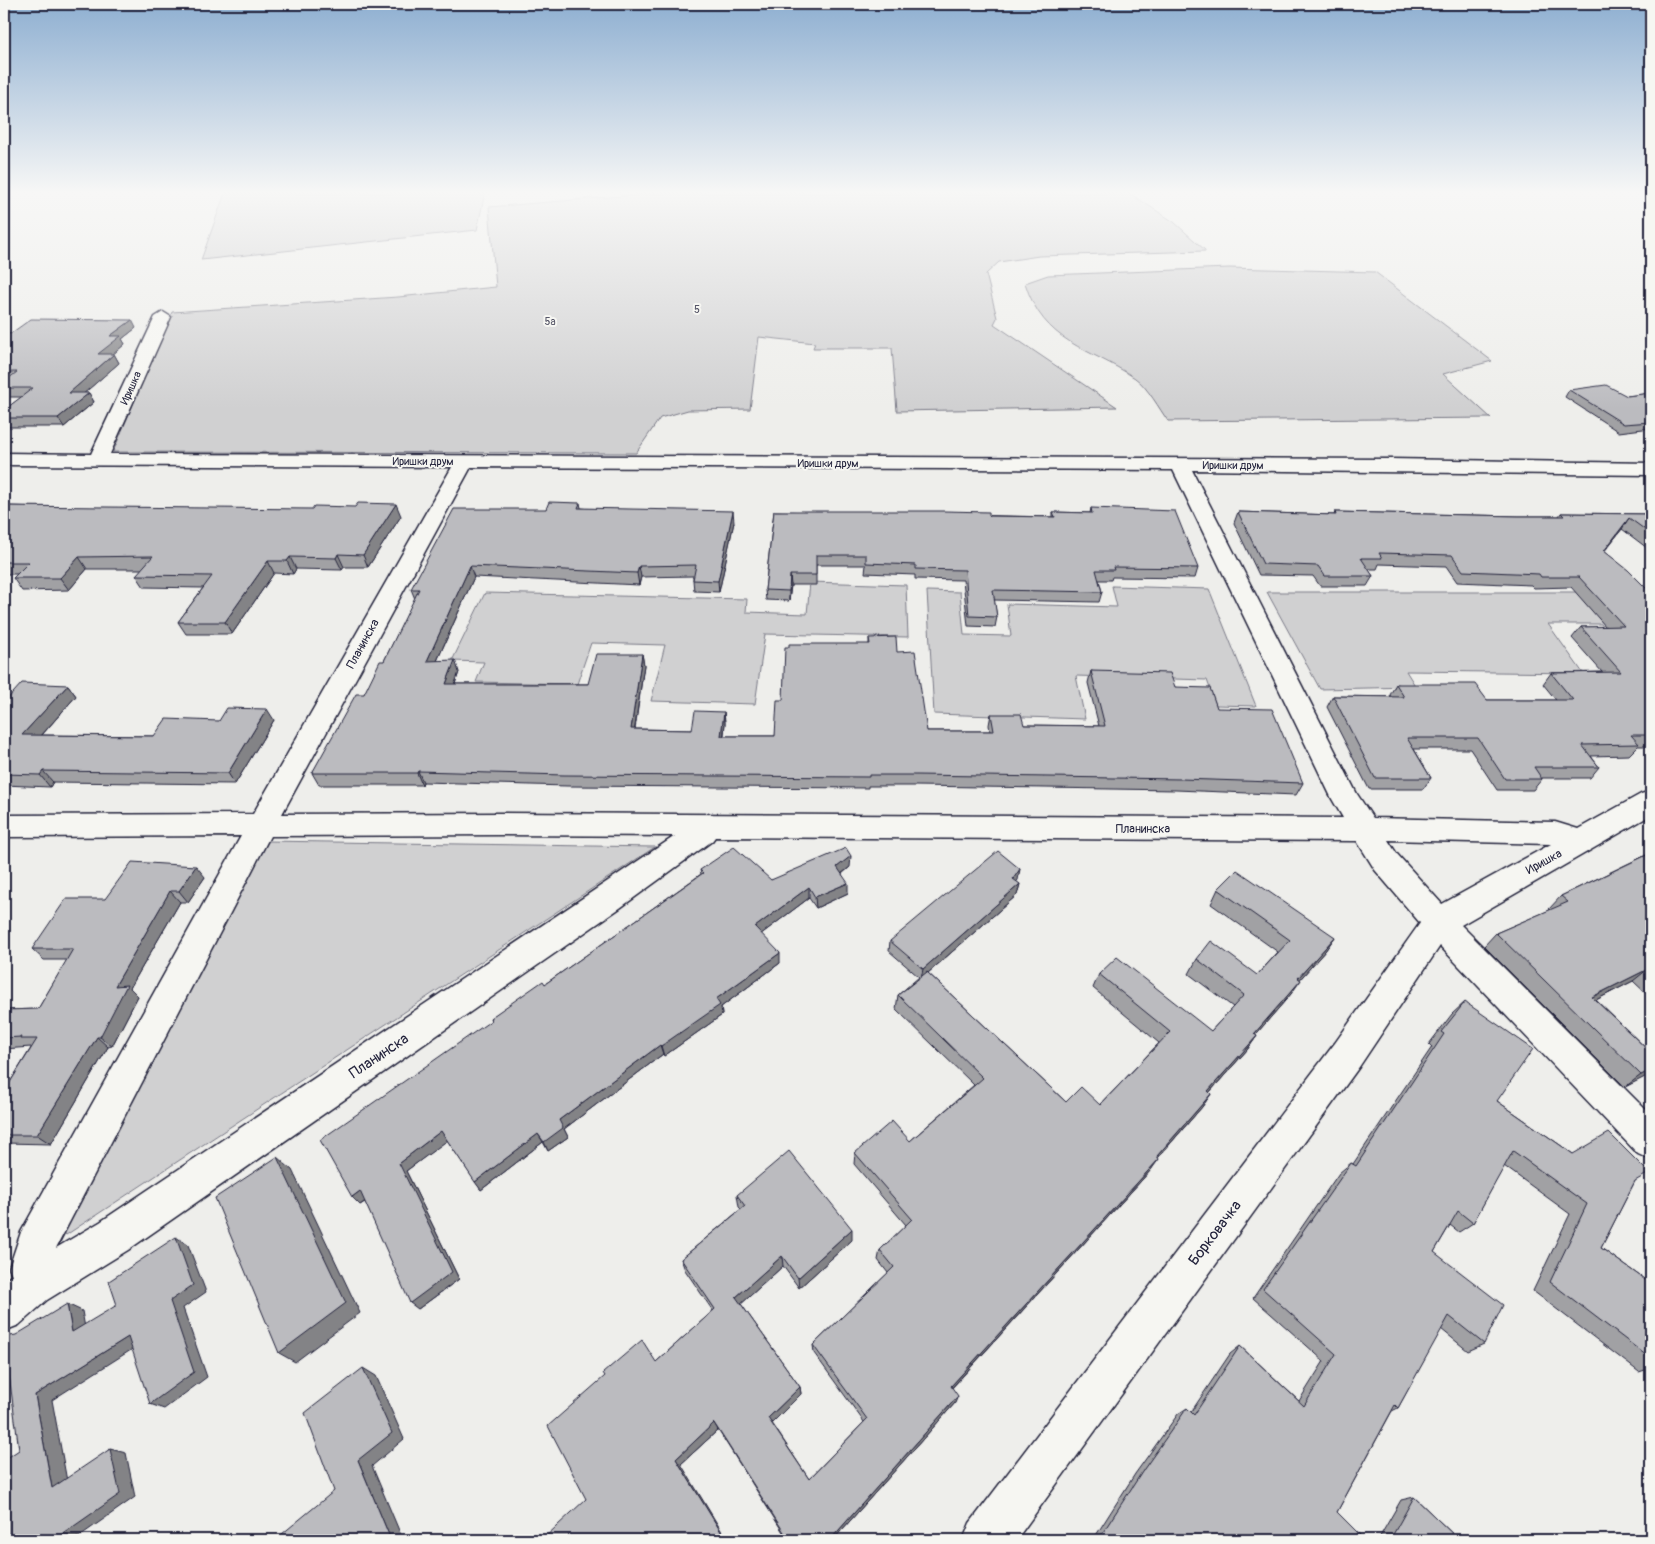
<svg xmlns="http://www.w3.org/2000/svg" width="1655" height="1544" font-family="Pangolin,sans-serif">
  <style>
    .green { fill: #d0d0d1; stroke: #797986 }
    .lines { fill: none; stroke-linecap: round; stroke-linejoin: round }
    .minor-casing { stroke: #22223b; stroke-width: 3 }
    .minor { fill: #f6f6f2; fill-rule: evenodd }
    .wall { fill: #a1a1a4; stroke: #22223b }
    .shaded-wall { fill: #838386; stroke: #22223b }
    .building { fill: #bbbbbf; stroke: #22223b }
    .labels { text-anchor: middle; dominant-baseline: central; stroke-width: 4; stroke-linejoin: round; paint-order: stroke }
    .far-park-label { font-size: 11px; fill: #565668; stroke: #f6f6f2 }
    .far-street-label { font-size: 11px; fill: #22223b; stroke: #f6f6f2 }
    .street-label { font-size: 12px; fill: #22223b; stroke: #f6f6f2 }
    .near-street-label { font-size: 15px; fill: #22223b; stroke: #f6f6f2 }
  </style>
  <rect width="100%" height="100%" fill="#eeeeeb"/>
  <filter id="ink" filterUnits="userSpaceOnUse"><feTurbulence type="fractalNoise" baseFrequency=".02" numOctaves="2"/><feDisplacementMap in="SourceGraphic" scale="10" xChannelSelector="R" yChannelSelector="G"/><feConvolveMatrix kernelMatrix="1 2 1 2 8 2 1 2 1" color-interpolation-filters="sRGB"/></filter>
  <g filter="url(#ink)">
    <path class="green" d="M225,193h260l-8,37 -276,30z
      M659,193h470l45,29 32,29 -167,5 -40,6 -13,12 11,44 -3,6 123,83 -220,4 -5,-63h-79l2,-5 -56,-6 -9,72 -62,1 -28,8 -24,35 -523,-1 59,-140 226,-15 98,-10 -7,-80z
      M1229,268l146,4 117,89 -49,13 48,44 -323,3c-8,-11 -21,-35 -33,-43 -46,-31 -91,-34 -110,-95l23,-8z
      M810,582l96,3 2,52 -143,-3 -10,70 -104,-3 14,-56 -74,-2 -14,41 -101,-2 8,-20 -32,-1 33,-68 262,6 -1,13 61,2z
      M1112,586l97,3 47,117 -40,-1 -9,-25 -131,-4 9,43 -151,-5 -7,-123 33,1 4,43 47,1 -4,-32 110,3z
      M1267,592h384v36l-44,4 -6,-8h-53l35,49 -177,-2 10,16 -96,2z
      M266,841l389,6 -589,388 -8,-11z"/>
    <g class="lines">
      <defs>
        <path id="minor" d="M163,312l8,5 -61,137 1280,5 261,4v12l-459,-5 165,324 16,24 182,4 23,7 63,-35 10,-3v24l-190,110 190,190v45l-13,-6 -198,-208 -81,121 -343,473h-53l7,-17 365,-480 85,-120 -45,-53 -18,-29 -642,-4 -3,4 -92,67 -492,342 -81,50 -28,25 -15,6v-49l8,-7 -3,-7 12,-36 220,-396 -237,1v-22l249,-1 199,-347 -448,-2v-12l87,1 64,-137zM471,467l702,3 159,329 11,19 -843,-5 -218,1zM500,835l175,1 -575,386 -44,26 214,-412zM1388,840l163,4 -109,60 -45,-50z"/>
      </defs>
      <use href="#minor" class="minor-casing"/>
      <use href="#minor" class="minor"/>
    </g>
    <path class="wall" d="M136,328l-14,11 3,5 -12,10h1l5,9 -35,30h5l5,9 -30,25h-60v-17l18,-13h-18v-15l2,-2h-2v-46z
      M1569,390l58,6 24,-3v35l-32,4 -54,-35z
      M580,503l1,5 153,14 -15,70 -25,-1 -1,-11v-4l-52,1 -2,8 -165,-8 -37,84 22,11 -4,12h133l54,-30 2,11 -9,64 57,1 32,-18 1,11 -1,13h51l8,-36 86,-56v-6l28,14 30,79h63l-1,-6 2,-11 33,11 75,1 -11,-43 3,-12 84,16 42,21 86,75 -7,12 -120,-5 -261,-4h-47v2l-301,-2 -144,-4 -1,3h-103l-7,-12 52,-79 20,-33 31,-62 -4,-10 135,-80z
      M4,506l397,10 -33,51h-24l-2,3 -46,-1 -3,5 -19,-1 -42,61h-46l-8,-12 25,-34 -59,-1 -8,-12 6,-6h-55l-18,21 -47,1 -9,-13 4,-4h-13z
      M1091,508l107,60 -3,10 -83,-1 -1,3h-12l3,12 -3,10 -105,-2 3,17 -2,10 -27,-1 -5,-46 -48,-1v-4l-50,-2 1,-8h-50v20h-25l-2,16 -23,-1 -1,-10 9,-79 279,6v-5l37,1z
      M1238,512l96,3 1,-3 183,4h41l2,-3 90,1v37l-29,-22 -18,22 47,42v153h-13l-9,9 -38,1 8,11 -9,11h-48v1l-9,11h-36l-27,-41h-56l17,29 -8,11h-54l-42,-82 6,-11 58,1 -1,-2 6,-11 91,16h69l-13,-16 8,-11 51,-1 -30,-34 9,-11h25l-35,-40 -37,1 -3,-3 -74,-3 -11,-16 -67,-2 -2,5h-9l5,7 -6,10h-47l-7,-10 -54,-1 -25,-52z
      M68,685l8,11 -34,39 112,1 65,-15 55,-1 -39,64 -182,-2 -3,5 -46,-2v-82z
      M1651,851v147l-18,-17 -37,19 55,53v20l-26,14 -141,-141 12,-13 54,-23 -1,-1 12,-13 87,-42z
      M850,867l-8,7 6,19 -32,15 -7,-10 -48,36 19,29 -59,44 1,8 -58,41 -1,-2 -99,75 4,8 -20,14 -5,-9 -62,48 -34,-50 -41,31 53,108 -41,30 -53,-107 -5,3 -8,-8 139,-176 -1,-3 55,-34 94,-66 62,-44 -1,-4 71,10z
      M205,877l-17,25h-8l-50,86 8,8 -26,50 -4,1 -57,97 -47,-1v-51l27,-44v-1l-27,2v-39l34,-1 29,-49h-23l-12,-11 73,-50z
      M1018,880l-2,2 4,2 -3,11 -89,78 138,129 34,3 59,-62 -66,-55 6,-14 112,57 22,-24 -44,-33 8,-15 60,16 21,-23 -67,-48 7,-15 117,48 -10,14 -25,28 -9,15 -36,41 2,1 -10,14 -38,43 2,1 -9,13 -44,51 -7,12 -199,218 3,15 -122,137h-45l-70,-110 -37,34 -95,35 70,-137 57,-51 -28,-41 -4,-11 60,-50 -2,-2 -2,-12 115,45 -53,48 -16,-22 -42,38 59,83 1,7 -29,29 37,56 55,-57 -50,-69 -1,-8 75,-72 -10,-13 2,-10 26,-25 -52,-61 1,-11 55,-12 64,-56 -78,-76 2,-14 21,-18 -30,-26 1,-10z
      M1465,1002l32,99 76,53 62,27 -34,67 50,36v84l-12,4 -106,-81 37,-77 -66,-48 -31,57 -14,9 -9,-7 -16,27 50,92 -16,7 -27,-22 -43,79 -6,3 -55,101 28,28h-272l42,-66 43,-60 9,-6 4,4 39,-58 10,-8 59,55 25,-40 -71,-63 86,-125 12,-10 2,1 79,-117 -3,-3 23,-30z
      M1414,1497l45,43h-81l23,-40z"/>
    <path class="shaded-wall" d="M132,320l4,8 -14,11 3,5 -22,19 -5,-9 12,-18z
      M114,354l5,9 -45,39 -5,-9z
      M89,393l5,9 -30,25 -6,-9z
      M396,504l5,12 -33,51 -5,-12z
      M733,511l1,11 -15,70 -1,-11z
      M1629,518l-7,11 -26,33 8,-11z
      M338,554l6,13 -2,3 -6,-12z
      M79,557l8,12 -18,21 -9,-12z
      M290,557l6,12 -3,5 -6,-13z
      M268,561l6,12 -42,61 -7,-12z
      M470,566l4,11 -42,95 -5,-11z
      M639,566l2,11 -2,8 -2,-12z
      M790,575l1,10 -2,16v-10z
      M642,654l2,11 -11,75 -2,-11z
      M455,660l4,12 -8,23 -5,-11z
      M68,685l8,11 -44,50 -10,-11z
      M267,709l7,11 -39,64 -7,-11z
      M724,712l1,11 -3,24 -1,-11z
      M43,771l10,11 -3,5 -10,-12z
      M418,771l5,11 -1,3 -5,-12z
      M851,856l-1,11 -13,10v-10z
      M196,866l9,11 -17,25 -9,-11z
      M1020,869l-2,11 -8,10 3,-11z
      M848,883v10l-32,15 -1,-11z
      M1020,884l-3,11 -96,84 2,-10z
      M809,887v11l-53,40 -1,-11z
      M170,891l10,11 -50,86 8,8 -26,50 -12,-9 15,-51z
      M1335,937l-10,14 -36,41 9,-14z
      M780,953v10l-59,44 1,8 -58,41 -3,-10 55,-47z
      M1648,969l-15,12 -55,28 14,-12z
      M1301,980l-10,14 -46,53 9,-13z
      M1257,1036l-10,14 -48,54 9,-13z
      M97,1037l11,10 -57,97 -14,-9z
      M660,1045l3,9 -99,75 4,8 -20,14 -4,-9 15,-22z
      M1651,1070v3l-4,3 -22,11 16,-12z
      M1211,1094l-9,13 -53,61 8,-12z
      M441,1131l7,9 -42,31 53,108 -41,30 -8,-6 -11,-140z
      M538,1134l5,8 -62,48 -6,-8z
      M277,1157l15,13 68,143 -65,49 -16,-9z
      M1159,1159l-8,11 -204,223 4,-7z
      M360,1191l8,8 -8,6 -8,-8z
      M852,1229v11l-53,48 -1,-10z
      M176,1237l12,8 18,47 -23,16 24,69 -43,32 -14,-5 20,-103z
      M782,1256l1,10 -44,40 -3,-9z
      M67,1304l15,7 5,28 -15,-7z
      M128,1337l14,6 -90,57 17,92 -17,-4 -17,-93z
      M363,1368l13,8 28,63 -32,27 31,74h-12l-33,-80z
      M800,1387l1,7 -31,31 -2,-7z
      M958,1396l-3,7 -122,137h-3z
      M714,1423l4,7 -37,34 46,76h-1l-50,-81z
      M110,1449l16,4 9,44 -61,43h-20z"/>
    <path class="building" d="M31,319l101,1 -22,16h11l-23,18h16l-45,39h20l-31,25h-54v-8l29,-22h-29v-6l13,-10h-13v-38h6z
      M1606,385l21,11 24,-3v29l-27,2 -55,-34z
      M549,502l31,1 -2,5 155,3 -15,70 -25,-1 3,-15 -57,1 -2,7 -167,-7 -43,95 28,-1 -9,24h142l8,-30h46l-11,75 61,1 3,-19 29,1 -3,24h54l2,-36h6l2,-53h4v-3h81l-1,-6 27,-1 1,15 18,-1 12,80h67l-3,-17h30l3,11 81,1 -14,-55 79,2 5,14 35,1 7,20 55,1 31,74 -122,-4 -265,-4h-47v2l-305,-2 -146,-4 -1,2h-105l44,-79h8l16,-33h4l35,-72h-8l43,-80h92z
      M358,503l38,1 -33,51 -25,-1 -2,4 -46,-1 -3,4h-19l-43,61h-47l34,-46 -76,-1 17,-19 -74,1 -19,21h-47l16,-16h-25v-56l308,3 2,-3 41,1z
      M1091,508l84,3 23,57 -85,-1 1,3h-18l6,22 -109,-2 4,27 -28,-1 -4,-46 -49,-1v-4l-50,-2v-8h-50v20h-26l-1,16 -24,-1 9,-79h170l45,1v4l66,1 -2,-5 39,1z
      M1238,512l98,3 -1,-3 183,4h46l-3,-3 90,1v20l-22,-16 -25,33 24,19 23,23v142h-20l8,9 -57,1 17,22h-65l8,12h-37l-27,-41h-71l24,40h-56l-42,-82 71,1 -8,-13h79l12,16h86l-22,-27 70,-1 -40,-45 43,-1 -45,-49h-38l-2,-3 -76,-3 -11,-16 -73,-2 3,5h-21l12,18h-48l-7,-10 -55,-2z
      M22,683l46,2 -46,50 132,1 12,-17 53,2 8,-13 40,1 -39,64 -185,-2 -3,4 -36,-1v-71z
      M734,847l37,33 75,-32 5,8 -14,11 11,16 -33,14 -6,-10 -54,40 25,26 -64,46 4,6 -59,41 -1,-1 -101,75 4,8 -19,14 -6,-8 -63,48 -34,-51 -42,32 53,109 -42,31 -50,-112 -8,6 -32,-57 172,-120 -2,-2 53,-37 2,3 94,-66 64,-45 -3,-3z
      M998,851l22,18 -7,10 7,5 -97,85 -33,-28z
      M1651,853v119l-3,-3 -56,28 59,56v17l-10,5 -145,-142 72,-31 -7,-6z
      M132,862l64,4 -17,25h-9l-55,95 12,-1 -27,52h-3l-60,98h-33v-43l33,-53h-17l1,-2 -17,1v-28l34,-1 35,-60h-41l34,-50h39z
      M1237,870l98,67 -37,41 3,2 -47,54 3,2 -49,55 3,3 -54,62 2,3 -208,227 7,10 -128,144h-41l-75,-117 -38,36 50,81h-184l44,-41 -38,-73 57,-50 -2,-3 39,-33 14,22 59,-53 -34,-50 64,-53 -8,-11 52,-44 63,78 -54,49 -16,-22 -46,41 64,90 -32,31 41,61 58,-60 -54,-74 81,-78 -14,-17 32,-31 -57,-66 37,-32 18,20 73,-63 -85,-83 29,-23 139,130 15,-15 19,18 70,-73 -71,-58 18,-17 94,74 33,-36 -47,-36 14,-18 46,34 33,-35 -72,-51z
      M1465,1002l68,47 -36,52 76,53 36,-21 40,40 -14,8 -34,67 50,36v75l-101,-77 37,-78 -74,-53 -40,72 -15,-12 -24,41 69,53 -19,39 -35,-28 -51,92 -3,-3 -58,107 28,28h-267l46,-71 43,-61 7,7 46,-69 64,60 32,-52 -73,-65 88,-126 5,3 88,-132 -3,-2z
      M277,1157l69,146 -67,50 -64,-155z
      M176,1237l17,48 -23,16 24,71 -44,32 -22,-67 -93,58 17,93 58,-39 10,45 -66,46h-50v-80l15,-10 -15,-113 12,-2 51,-31 5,28 45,-27 -8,-24z
      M363,1368l29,65 -34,27 33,80h-107l-2,-6 52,-43 -29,-78z
      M1414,1497l45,43h-69z"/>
  </g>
  <linearGradient id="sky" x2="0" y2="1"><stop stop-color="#8eafd1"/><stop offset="0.47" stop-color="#f7f7f6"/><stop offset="1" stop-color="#f7f7f6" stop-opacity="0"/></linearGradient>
  <rect width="1655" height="409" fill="url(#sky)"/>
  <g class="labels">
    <g class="far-park-label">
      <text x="697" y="309">5</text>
      <text x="550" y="321">5a</text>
    </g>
    <g class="far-street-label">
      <text transform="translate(131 388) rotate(-66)">Иришка</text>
      <text x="423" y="461">Иришки друм</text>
      <text x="828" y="463">Иришки друм</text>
      <text x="1233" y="465">Иришки друм</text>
    </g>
    <g class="street-label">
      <text transform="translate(363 644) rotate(-61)">Планинска</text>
      <text x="1143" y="829">Планинска</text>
      <text transform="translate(1544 862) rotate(-29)">Иришка</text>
    </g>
    <g class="near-street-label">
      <text transform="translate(379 1056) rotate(-34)">Планинска</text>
      <text transform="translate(1215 1233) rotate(-53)">Борковачка</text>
    </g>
  </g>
  <rect width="1655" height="1544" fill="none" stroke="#f6f6f2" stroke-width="20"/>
  <rect x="10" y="10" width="1635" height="1524" fill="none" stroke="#22223b" stroke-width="2" filter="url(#ink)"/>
</svg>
